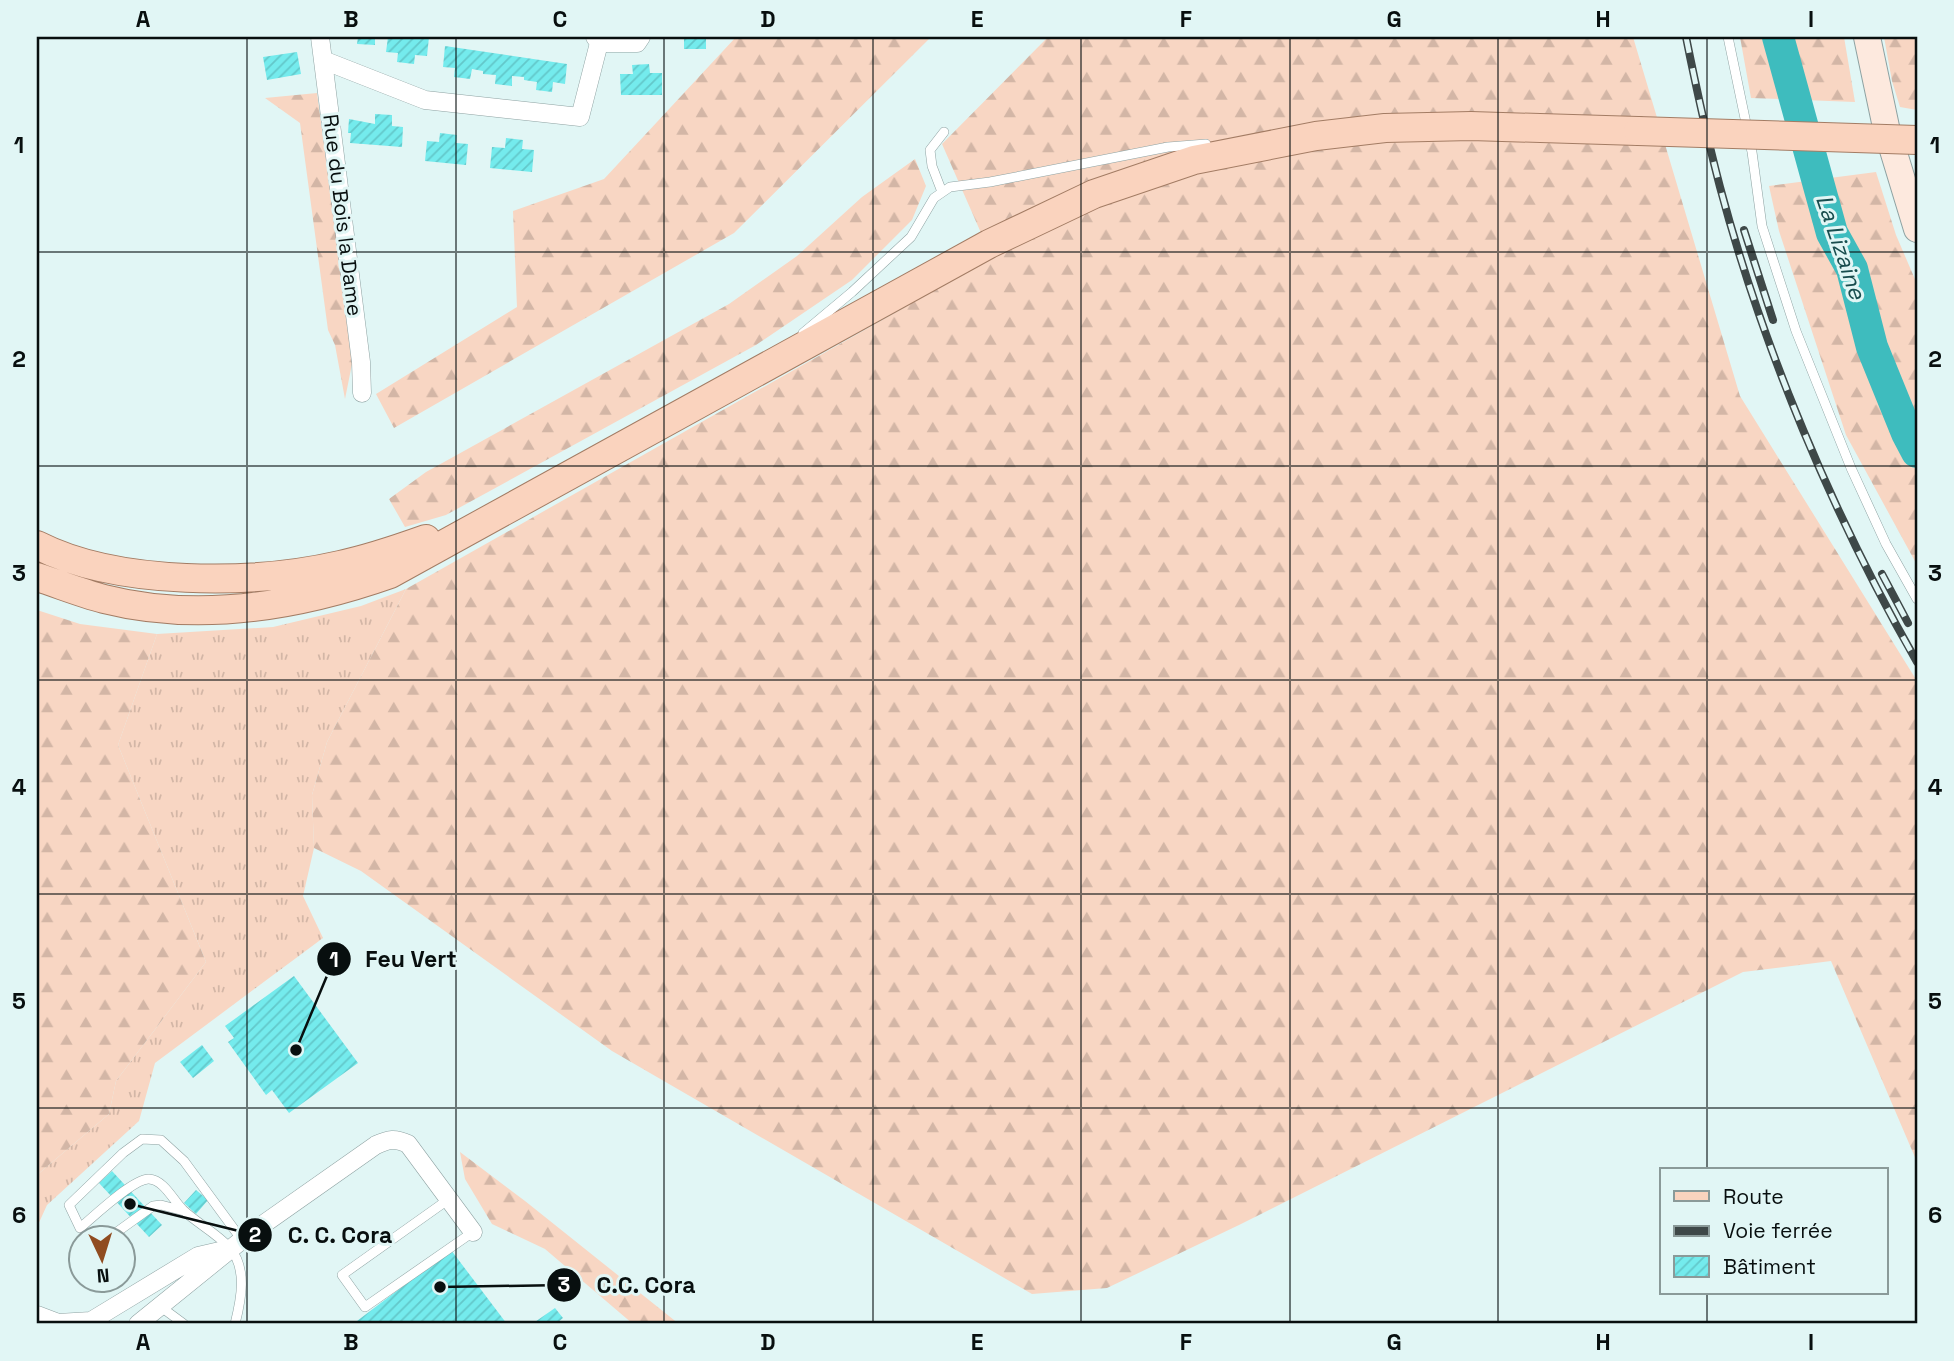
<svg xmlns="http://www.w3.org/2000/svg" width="1954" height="1361" font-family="'Space Grotesk',sans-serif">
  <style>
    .grass { fill: url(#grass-tufts) }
    .forest { fill: url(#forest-firs) }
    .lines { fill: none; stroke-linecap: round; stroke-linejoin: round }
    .river { stroke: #3ebcbe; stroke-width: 32 }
    .building { fill: url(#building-hatch) }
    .lane-casing { stroke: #8ea2a2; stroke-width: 10 }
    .street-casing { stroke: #8ea2a2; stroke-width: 19 }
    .secondary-casing { stroke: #8ea2a2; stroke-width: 28 }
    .primary-casing { stroke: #a37c64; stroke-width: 30 }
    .lane { stroke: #fff; stroke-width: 9 }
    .street { stroke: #fff; stroke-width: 18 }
    .secondary { stroke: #fde9de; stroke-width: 26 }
    .primary { stroke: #fad3be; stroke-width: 28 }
    .rail-casing { stroke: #3e4848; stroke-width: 8 }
    .rail { stroke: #e1f6f5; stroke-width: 5; stroke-dasharray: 16; stroke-linecap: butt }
    .primary-bridge-casing { stroke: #a37c64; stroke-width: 30; stroke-linecap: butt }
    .primary-bridge { stroke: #fad3be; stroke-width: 28 }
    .grid { fill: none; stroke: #080f0f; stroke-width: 2; stroke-opacity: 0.55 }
    .labels { text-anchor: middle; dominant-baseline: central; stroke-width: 6; stroke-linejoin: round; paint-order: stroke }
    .street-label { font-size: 21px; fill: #080f0f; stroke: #e1f6f5 }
    .water-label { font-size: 23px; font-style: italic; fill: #184d4e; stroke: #e1f6f5 }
    .leader { fill: none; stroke: #080f0f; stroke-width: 2.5 }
    .callout-dot { fill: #080f0f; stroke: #e1f6f5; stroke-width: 2.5 }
    .mark-label { font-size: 21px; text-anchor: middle; font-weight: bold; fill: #fff }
    .callout-label { font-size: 23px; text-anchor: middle; font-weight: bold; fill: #080f0f; stroke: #e1f6f5; stroke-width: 6; stroke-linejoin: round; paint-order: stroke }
    .neatline { fill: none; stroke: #080f0f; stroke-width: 2.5 }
    .grid-label { font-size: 23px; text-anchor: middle; font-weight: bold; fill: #080f0f }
  </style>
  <defs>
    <pattern id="grass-tufts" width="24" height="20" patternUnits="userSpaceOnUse" patternTransform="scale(1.75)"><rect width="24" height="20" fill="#f8d6c3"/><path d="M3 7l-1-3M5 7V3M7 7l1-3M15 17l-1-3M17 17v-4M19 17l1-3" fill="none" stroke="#d3b6a6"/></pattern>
    <pattern id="forest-firs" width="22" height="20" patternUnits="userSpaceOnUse" patternTransform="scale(1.75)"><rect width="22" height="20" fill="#f8d6c3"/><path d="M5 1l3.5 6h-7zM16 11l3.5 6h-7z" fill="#d3b6a6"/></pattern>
    <pattern id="building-hatch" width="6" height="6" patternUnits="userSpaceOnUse" patternTransform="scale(1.75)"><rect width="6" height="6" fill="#74ebed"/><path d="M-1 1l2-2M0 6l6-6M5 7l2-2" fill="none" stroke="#63c8ca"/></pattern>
  </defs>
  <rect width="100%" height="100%" fill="#e1f6f5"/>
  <path class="grass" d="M406,589l-79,153 -15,53 2,53 -11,48 20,42 -168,125 -16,58 -92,84 -10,22v-52l72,-61 7,-33 90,-119 -88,-217 39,-111 116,-7 88,-21z"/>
  <path class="forest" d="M736,37h195l-197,196 -340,195 -18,-34 141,-87 -4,-96 91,-32z
    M1048,37h585l107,359 177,285v481l-86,-201 -88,11 -504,253 -132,63 -75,6 -420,-243 -251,-180 -47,-23 -2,-53 15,-53 79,-153 586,-331 -50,-114z
    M1740,37h104l11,65 -104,-4z
    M1884,37h33v73l-17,-3 -8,-26z
    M317,93l36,266 -8,40 -10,-54 -7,-15 -28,-207 -35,-25z
    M915,159l11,27 -14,34 -60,60 -96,65 -310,170 -41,12 -16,-28 37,-27 303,-168 68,-48 65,-59z
    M1876,172l20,63 21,49v281l-71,-130 -67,-204 -10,-45z
    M37,610l43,14 77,10 -39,111 88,217 -90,119 -7,33 -72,61z
    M460,1152l65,49 154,123h-46l-88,-75 -53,-25 -27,-45z"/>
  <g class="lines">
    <path class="river" d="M1778,37l54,196 20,36 20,78 35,86 10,19"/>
  </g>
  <path class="building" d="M358,37h17v8l-18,-1z
    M388,37h41l-2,19 -12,-1 -1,9 -17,-2 1,-9 -12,-1z
    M684,37h22v12h-22z
    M445,46l122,18 -2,20 -12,-2 -1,10 -16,-2 1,-8 -13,-2v-3l-12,-1v10l-17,-2 1,-9 -13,-1v-3l-11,-2 -2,10 -16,-2 1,-9 -12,-1z
    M297,52l4,22 -34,6 -4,-23z
    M649,64l1,9h12v22h-41l-1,-21h13l-1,-9z
    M375,114l17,1v11l11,1 -1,20 -52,-4 1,-10h-3l1,-14 26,5z
    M440,133l17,2 -1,8 12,1 -2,21 -41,-4 2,-20 12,1z
    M506,138l17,2 -1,9 12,1 -2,22 -42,-4 2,-21 13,1z
    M294,976l64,87 -69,50 -17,-23 -6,5 -38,-53 6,-4 -9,-12z
    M202,1045l12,16 -21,17 -13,-16z
    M112,1171l50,54 -13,12 -50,-54z
    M196,1190l12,10 -12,14 -12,-11z
    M451,1250l56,74h-154z
    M555,1308l8,10 -6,5 1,1h-26z"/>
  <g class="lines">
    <defs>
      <path id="lane" d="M1728,37l24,115 10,74 34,105 55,137 35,76 31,55
        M942,192l-10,-26 -2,-16 14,-18
        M803,333l49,-41 59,-55 23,-39 16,-11 40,-5 178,-35 38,-3
        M449,1199l-107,76 23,32 108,-75
        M95,1238l15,-1 43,-31 8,-1 23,6
        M161,1307l23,17
        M235,1324c6,-24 13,-56 -6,-77 -13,-14 -32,-24 -46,-37 -10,-10 -19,-30 -34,-31 -15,-1 -56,38 -69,49l-11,-23 54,-52 19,-14 19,1 23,21 58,79"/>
      <path id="street" d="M320,37l41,325 1,31
        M599,43h38l4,-6
        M323,60l102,40 155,17 19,-74 -4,-6
        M37,1315l21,8 33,-2 107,-65 26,-6
        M138,1324l110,-89 128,-90c13,-6 19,-7 32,-1l65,88"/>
      <path id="secondary" d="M1867,37l19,90 31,102"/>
      <path id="primary" d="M37,545c80,41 216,40 303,20 29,-6 58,-16 86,-26
        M37,577c22,7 44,16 67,22 95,24 195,7 286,-25l599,-330 105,-50 100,-34 122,-24 69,-8 86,-2 167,5"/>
    </defs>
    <use href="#lane" class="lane-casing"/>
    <use href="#street" class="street-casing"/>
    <use href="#secondary" class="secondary-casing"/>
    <use href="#primary" class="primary-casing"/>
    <use href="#lane" class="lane"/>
    <use href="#street" class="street"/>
    <use href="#secondary" class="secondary"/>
    <use href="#primary" class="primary"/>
    <defs>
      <path id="rail" d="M1686,37c10,50 21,100 34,150 43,162 114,330 197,475
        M1744,230l29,90
        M1882,574l26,49"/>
    </defs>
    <use href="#rail" class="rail-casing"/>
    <use href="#rail" class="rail"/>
    <defs>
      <path id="primary-bridge" d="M1638,131l279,9"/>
    </defs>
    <use href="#primary-bridge" class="primary-bridge-casing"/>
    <use href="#primary-bridge" class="primary-bridge"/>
  </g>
  <path class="grid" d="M247,37v1287M456,37v1287M664,37v1287M873,37v1287M1081,37v1287M1290,37v1287M1498,37v1287M1707,37v1133M37,252h1880M37,466h1880M37,680h1880M37,894h1880M37,1108h1880M1707,1293v31"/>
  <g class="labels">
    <g class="street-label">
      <text transform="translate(343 215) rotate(83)">Rue du Bois la Dame</text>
    </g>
    <g class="water-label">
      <text transform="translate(1841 247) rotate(71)">La Lizaine</text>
    </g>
  </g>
  <path class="leader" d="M296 1050L334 959M130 1204L255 1235M440 1287L564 1285"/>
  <g class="callout-dot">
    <circle cx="296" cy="1050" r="7"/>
    <circle cx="130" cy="1204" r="7"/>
    <circle cx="440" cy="1287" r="7"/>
    <circle cx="334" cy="959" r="18"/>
    <circle cx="255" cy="1235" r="18"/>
    <circle cx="564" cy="1285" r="18"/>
  </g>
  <g class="mark-label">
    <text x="334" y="967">1</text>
    <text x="255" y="1242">2</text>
    <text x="564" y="1292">3</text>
  </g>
  <g class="callout-label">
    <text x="411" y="967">Feu Vert</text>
    <text x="340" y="1243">C. C. Cora</text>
    <text x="646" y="1293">C.C. Cora</text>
  </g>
  <rect width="1954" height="1361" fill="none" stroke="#e1f6f5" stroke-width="77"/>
  <rect x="1660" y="1168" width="228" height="126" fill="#e1f6f5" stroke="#8a9a99" stroke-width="2"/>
  <rect x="1674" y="1191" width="35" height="10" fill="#fad3be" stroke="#8a9a99" stroke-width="2"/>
  <text x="1723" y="1204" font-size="21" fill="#080f0f">Route</text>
  <rect x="1674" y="1226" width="35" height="10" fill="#3e4848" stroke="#8a9a99" stroke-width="2"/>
  <text x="1723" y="1238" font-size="21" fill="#080f0f">Voie ferrée</text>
  <rect x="1674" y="1256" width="35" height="21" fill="url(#building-hatch)" stroke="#8a9a99" stroke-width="2"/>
  <text x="1723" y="1274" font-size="21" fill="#080f0f">Bâtiment</text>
  <g transform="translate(102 1259) rotate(176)"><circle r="33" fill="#e1f6f5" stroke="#8a9a99" stroke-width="2"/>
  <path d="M0-5L12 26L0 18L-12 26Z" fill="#904c20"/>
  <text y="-10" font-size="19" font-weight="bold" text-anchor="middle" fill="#080f0f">N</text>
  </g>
  <rect x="38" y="38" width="1878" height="1284" class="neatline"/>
  <g class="grid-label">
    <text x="143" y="27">A</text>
    <text x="351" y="27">B</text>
    <text x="560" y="27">C</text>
    <text x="768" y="27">D</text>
    <text x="977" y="27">E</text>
    <text x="1186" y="27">F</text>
    <text x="1394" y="27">G</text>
    <text x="1603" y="27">H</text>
    <text x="1811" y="27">I</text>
    <text x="19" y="153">1</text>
    <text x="1935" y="153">1</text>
    <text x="19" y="367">2</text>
    <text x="1935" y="367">2</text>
    <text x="19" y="581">3</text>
    <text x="1935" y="581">3</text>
    <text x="19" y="795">4</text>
    <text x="1935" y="795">4</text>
    <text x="19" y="1009">5</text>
    <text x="1935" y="1009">5</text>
    <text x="19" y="1223">6</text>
    <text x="1935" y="1223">6</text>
    <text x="143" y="1350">A</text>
    <text x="351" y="1350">B</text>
    <text x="560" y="1350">C</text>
    <text x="768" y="1350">D</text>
    <text x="977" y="1350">E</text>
    <text x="1186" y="1350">F</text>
    <text x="1394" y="1350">G</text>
    <text x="1603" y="1350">H</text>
    <text x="1811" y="1350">I</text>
  </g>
</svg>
